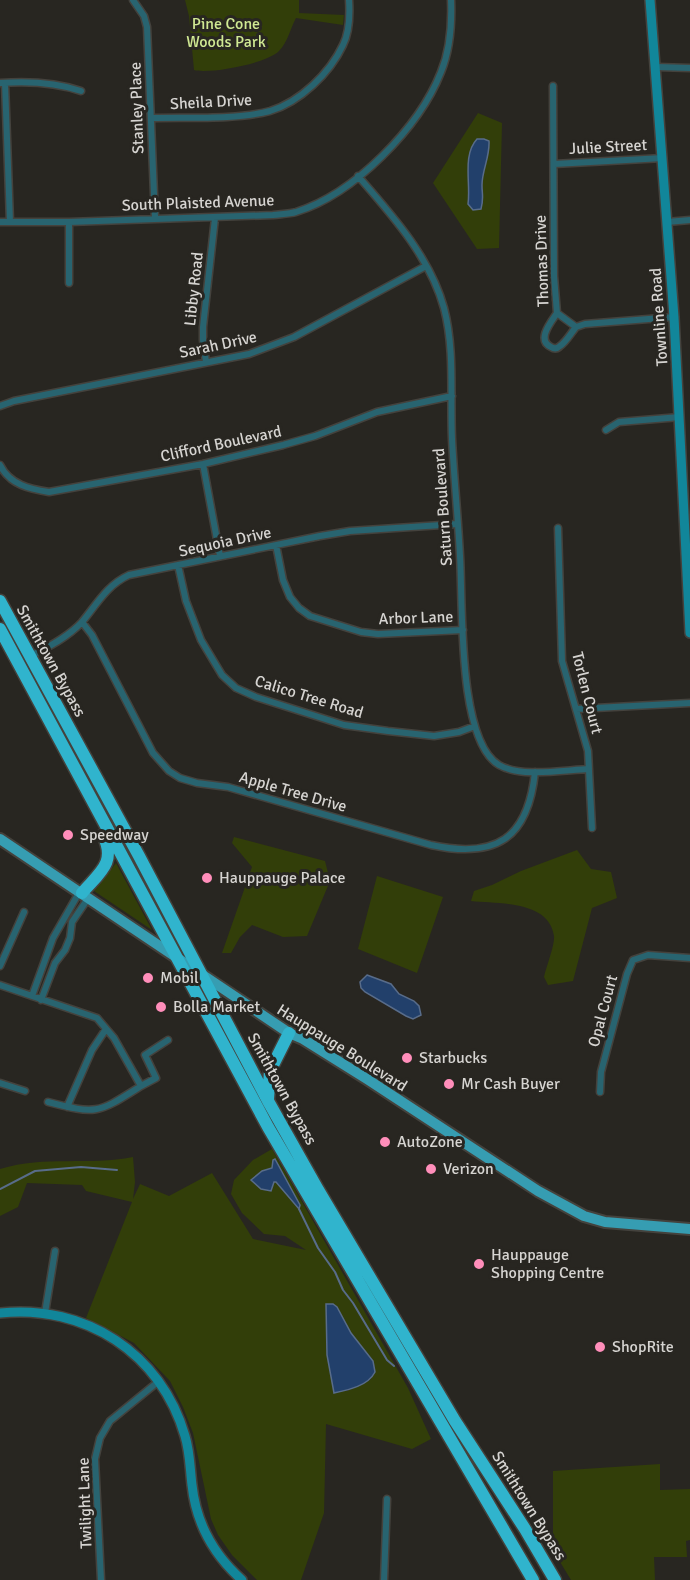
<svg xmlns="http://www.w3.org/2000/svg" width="690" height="1580" font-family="Signika,sans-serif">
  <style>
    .green { fill: #323e09; fill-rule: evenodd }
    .water { fill: #22406b; stroke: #586c8a; stroke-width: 1.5 }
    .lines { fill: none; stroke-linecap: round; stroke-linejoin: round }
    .stream { stroke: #586c8a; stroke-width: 2 }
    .street-casing { stroke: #44423d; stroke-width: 9 }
    .secondary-casing { stroke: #44423d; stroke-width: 12 }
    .primary-casing { stroke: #44423d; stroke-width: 14 }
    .highway-casing { stroke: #44423d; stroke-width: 15 }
    .street { stroke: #286470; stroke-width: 6 }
    .secondary { stroke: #11869a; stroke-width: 9 }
    .primary { stroke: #369db2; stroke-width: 10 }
    .highway { stroke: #30b4cd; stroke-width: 12 }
    .poi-dot { fill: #ff8eba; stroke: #282621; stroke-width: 2 }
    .labels { text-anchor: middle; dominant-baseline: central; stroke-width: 6; stroke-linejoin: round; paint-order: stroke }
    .park-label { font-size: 16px; fill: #d0e993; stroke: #282621 }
    .street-label { font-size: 16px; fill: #d6d4d1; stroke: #282621 }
    .poi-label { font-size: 16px; fill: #d6d4d1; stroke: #282621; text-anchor: start }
  </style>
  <rect width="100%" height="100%" fill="#282621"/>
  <path class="green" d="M185,0h114v13l45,2 -1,10 -47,-7c-6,11 -8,24 -17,33 -13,13 -70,23 -85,19l-5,-54z
    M478,113l24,10 -3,125 -22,1 -44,-66zM489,141c1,16 -7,29 -7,44 0,9 2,14 -1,24l-12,-14v-37z
    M234,837l91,24 5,20 -23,55 -24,1 -31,-12 -12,12 -9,16h-9l30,-86 -20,-24z
    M577,850l14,19 20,3 6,26 -25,10 -19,73 -25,4 -4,-8c2,-10 11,-32 10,-41 -5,-36 -56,-32 -83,-35l3,-10 18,-6 29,-14z
    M116,863l36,67 -58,-39z
    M377,876l66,21 -26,76 -59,-24z
    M272,1149l136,239 23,51 -19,10 -86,-25 -2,89 -23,67h-44l-25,-25 -14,-20 -7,-16 -18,-86 -10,-26 -13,-26 -36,-38 -48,-25 46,-116 -46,-11 -4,-6 -55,-2 -9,24 -18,9v-47c46,-14 89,-3 133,-12l2,25 -2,17 7,-15 29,12 43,-23 41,66 53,11 -21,-14 -21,-2 -22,-21 -11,-19 3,-14 19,-20zM337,1307l14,26 22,28 2,11 -5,8 -23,11 -17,-21 -3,-15 -1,-44z
    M660,1464v26l30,-1v51l-4,1 1,16h-33l1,23h-84l-23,-38 5,-6v-65z"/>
  <path class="water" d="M477,139h7l5,2c1,16 -7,29 -7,44 0,10 2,13 -1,24l-8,1 -5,-6c3,-20 -6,-49 9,-65z
    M367,975l24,9 8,10 15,7 5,5 2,9 -8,4 -7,-3 -41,-24 -4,-4 -1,-6z
    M275,1159l25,46 -1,4 -23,-27h-2l-3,9 -10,-2 -10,-9 11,-9 10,-3 1,-8z
    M326,1304h7l4,3 14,26 22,28 2,11c-7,14 -27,18 -41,21l-7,-38z"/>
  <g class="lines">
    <path class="stream" d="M0,1189l35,-18 46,-4 36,3
      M299,1209l19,39 17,24 8,18 10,13 34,57 7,6"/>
    <defs>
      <path id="street" d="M133,0l11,16 3,11 8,191
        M657,67l33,1
        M0,83c28,-2 55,-1 81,8
        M5,83l5,139
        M553,86l1,190 3,37 19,14 9,-3 89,-7
        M151,118c35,-1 86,2 119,-7 30,-9 60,-38 73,-66 7,-14 7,-30 6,-45
        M554,164l109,-6
        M358,176c34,39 72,81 86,132 11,42 6,87 8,131 2,39 6,78 8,117 3,46 -3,184 39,209 22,13 65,5 90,4
        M0,222h69l204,-7c7,-1 16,-1 23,-3 58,-18 123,-84 145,-140 9,-22 11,-48 10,-72
        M69,222v61
        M667,222l23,-2
        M557,313c-6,9 -21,27 -6,34 3,2 6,2 9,-1 6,-4 11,-13 16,-19
        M206,362l-3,-22v-13l12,-109
        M0,406l14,-5 235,-47 45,-17 132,-71
        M606,430l13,-8 61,-5
        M203,464l17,92
        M0,465c10,20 30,24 49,27l154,-28 80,-19 32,-9 62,-24 75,-16
        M558,528l4,133 26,90 4,77
        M276,545l7,35 7,17 9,11 11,8 51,16 17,2 85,-4
        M178,565l8,36 15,39 21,35 14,13 20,9 88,28 44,6 46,5 25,-4 16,-6
        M82,622l10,13 61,118 16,18 11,7 17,5 31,4 203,58c65,14 97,-6 104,-73
        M30,656c19,-9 38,-19 52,-34 15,-18 25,-37 47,-47l191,-39 30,-5 107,-7
        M576,709l114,-6
        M0,966l24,-54
        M0,985l97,33 17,20 27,48 15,-8 -11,-23 23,-15
        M32,996l21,-58 27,-47
        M41,1000l14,-37 10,-13 5,-12 2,-16 17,-25
        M0,1083l25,8
        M600,1092l1,-20 26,-98 6,-14 15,-5 42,3
        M48,1102c50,13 50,11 93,-16
        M67,1107l25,-57 14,-21
        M45,1313l10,-62
        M101,1580l-6,-121 5,-21 10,-17 49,-40
        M384,1580l3,-81"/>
      <path id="secondary" d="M650,0l24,317 16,316
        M0,1313c85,-9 161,40 185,123 5,16 5,33 7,49 4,38 22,70 50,95"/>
      <path id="primary" d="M0,839l289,194 14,6 64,40 171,112 46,25 21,6 85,7"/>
      <path id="highway" d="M0,601l139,255 129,245 49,87 138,233 70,108 30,51
        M0,629l268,498 265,453
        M82,893c17,-20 35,-30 21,-58
        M268,1099l2,-28 19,-38"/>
    </defs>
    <use href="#street" class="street-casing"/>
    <use href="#secondary" class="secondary-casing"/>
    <use href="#primary" class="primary-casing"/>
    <use href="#highway" class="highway-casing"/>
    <use href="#street" class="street"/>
    <use href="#secondary" class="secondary"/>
    <use href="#primary" class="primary"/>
    <use href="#highway" class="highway"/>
  </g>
  <g class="poi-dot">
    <circle cx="68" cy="835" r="6"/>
    <circle cx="207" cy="878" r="6"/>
    <circle cx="148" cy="978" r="6"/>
    <circle cx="161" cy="1007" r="6"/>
    <circle cx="407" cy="1058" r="6"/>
    <circle cx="449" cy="1084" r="6"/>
    <circle cx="385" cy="1142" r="6"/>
    <circle cx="431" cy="1169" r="6"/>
    <circle cx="479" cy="1264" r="6"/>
    <circle cx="600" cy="1347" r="6"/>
  </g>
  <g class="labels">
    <g class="park-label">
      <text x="226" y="24">Pine Cone<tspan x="226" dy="18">Woods Park</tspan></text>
    </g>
    <g class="street-label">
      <text transform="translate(211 102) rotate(-3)">Sheila Drive</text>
      <text transform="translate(137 108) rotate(-92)">Stanley Place</text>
      <text transform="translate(608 147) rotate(-3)">Julie Street</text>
      <text transform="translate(198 203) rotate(-2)">South Plaisted Avenue</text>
      <text transform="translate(542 261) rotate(-92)">Thomas Drive</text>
      <text transform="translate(194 289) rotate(-84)">Libby Road</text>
      <text transform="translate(659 317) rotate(-94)">Townline Road</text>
      <text transform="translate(218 345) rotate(-12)">Sarah Drive</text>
      <text transform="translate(221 444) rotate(-12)">Clifford Boulevard</text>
      <text transform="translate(443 507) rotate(-94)">Saturn Boulevard</text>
      <text transform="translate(225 542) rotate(-12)">Sequoia Drive</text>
      <text transform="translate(416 618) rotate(-2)">Arbor Lane</text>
      <text transform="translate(51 661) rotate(61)">Smithtown Bypass</text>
      <text transform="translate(587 693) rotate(76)">Torlen Court</text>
      <text transform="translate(309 697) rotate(17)">Calico Tree Road</text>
      <text transform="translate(293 792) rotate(16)">Apple Tree Drive</text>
      <text transform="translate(603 1011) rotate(-75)">Opal Court</text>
      <text transform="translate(342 1048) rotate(32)">Hauppauge Boulevard</text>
      <text transform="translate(282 1089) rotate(61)">Smithtown Bypass</text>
      <text transform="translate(85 1503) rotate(-92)">Twilight Lane</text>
      <text transform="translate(529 1506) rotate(58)">Smithtown Bypass</text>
    </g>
    <g class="poi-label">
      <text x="80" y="835">Speedway</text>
      <text x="219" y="878">Hauppauge Palace</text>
      <text x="160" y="978">Mobil</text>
      <text x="173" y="1007">Bolla Market</text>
      <text x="419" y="1058">Starbucks</text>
      <text x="461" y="1084">Mr Cash Buyer</text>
      <text x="397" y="1142">AutoZone</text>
      <text x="443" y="1169">Verizon</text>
      <text x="491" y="1255">Hauppauge<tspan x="491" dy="18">Shopping Centre</tspan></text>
      <text x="612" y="1347">ShopRite</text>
    </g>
  </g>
</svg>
